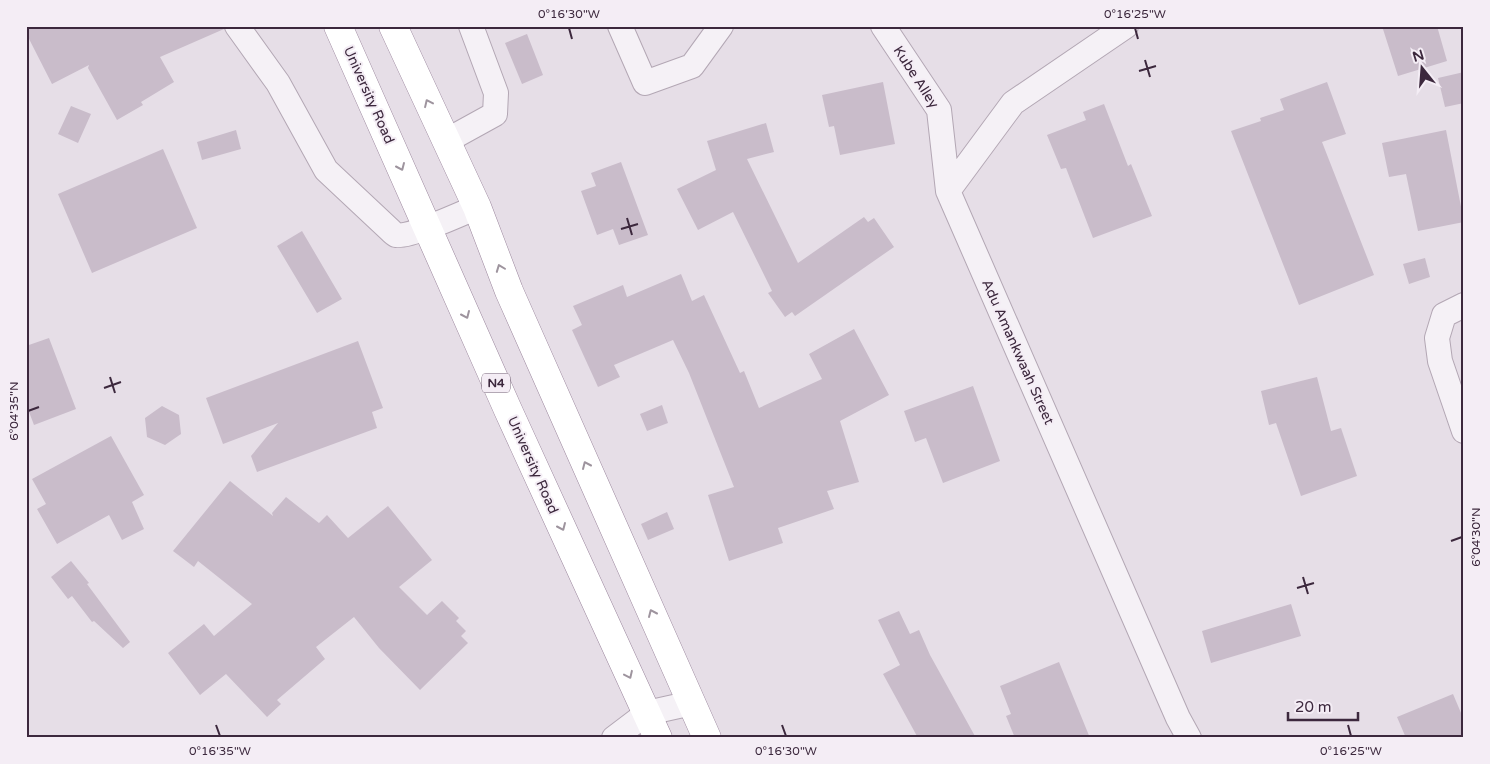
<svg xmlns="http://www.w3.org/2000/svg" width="1490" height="764" font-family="'Varela Round',sans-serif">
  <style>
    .building { fill: #c9bcca }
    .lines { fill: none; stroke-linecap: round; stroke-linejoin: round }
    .minor-casing { stroke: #b3a7b4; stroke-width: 26 }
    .highway-casing { stroke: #9b869d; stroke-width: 29 }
    .minor { stroke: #f5f1f6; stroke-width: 24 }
    .highway { stroke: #fff; stroke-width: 28 }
    .oneway { stroke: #9e949e }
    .ticks { fill: none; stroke: #3c283d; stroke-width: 2 }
    .labels { text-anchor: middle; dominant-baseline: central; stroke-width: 4; stroke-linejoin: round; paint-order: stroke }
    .shield { fill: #f4edf5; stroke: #736374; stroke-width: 1 }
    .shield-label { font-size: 12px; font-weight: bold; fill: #3c283d }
    .street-label { font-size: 14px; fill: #3c283d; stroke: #f4edf5 }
    .neatline { fill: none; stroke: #3c283d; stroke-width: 2 }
    .ticks-label { font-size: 12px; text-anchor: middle; fill: #3c283d }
  </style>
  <rect width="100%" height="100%" fill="#e6dee7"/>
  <path class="building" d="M26,26h197l1,3 -64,28 14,25 -33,20 2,3 -26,15 -29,-52 1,-3 -37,19 -26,-51z
    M1382,26h55l10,35 -49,15z
    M527,34l16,41 -21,9 -17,-41z
    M1464,72v31l-19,4 -7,-29z
    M883,82l12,62 -55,11 -6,-29 -5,1 -7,-32z
    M1327,82l19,52 -24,8 52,133 -75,30 -68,-174 30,-10 -1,-3 24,-8 -4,-11z
    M1104,104l24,62 3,-2 21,52 -59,22 -27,-70 -5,1 -14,-34 39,-15 -3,-8z
    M71,106l20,8 -13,29 -20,-9z
    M766,123l8,29 -27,7 51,104 66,-46 4,5 6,-4 20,29 -99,69 -3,-4 -7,5 -17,-24 4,-2 -39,-79 -35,18 -21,-41 39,-19 -9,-29z
    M236,130l5,19 -39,11 -5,-18z
    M1446,130l18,92 -46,9 -12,-57 -17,3 -7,-34z
    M163,149l34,79 -105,45 -34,-79z
    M621,162l27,73 -29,10 -6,-16 -16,6 -16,-44 15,-5 -5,-13z
    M302,231l40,68 -25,14 -40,-67z
    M1425,258l5,19 -21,7 -6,-20z
    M681,274l11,27 12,-6 36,78 4,-2 15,37 63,-29 -13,-25 45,-25 35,66 -49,26 19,61 -32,9 7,18 -56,19 5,15 -54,18 -21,-66 26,-8 -45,-114 -16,-33 -59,25 6,12 -22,10 -26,-57 10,-5 -9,-19 50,-21 4,12z
    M49,338l27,71 -42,16 -8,-21v-58z
    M358,341l25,67 -11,4 5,16 -120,44 -6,-16 27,-33 -55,21 -17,-46z
    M1317,377l14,54 10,-3 16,48 -56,20 -25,-73 -7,2 -8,-34z
    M973,386l27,75 -57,22 -17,-45 -11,4 -11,-31z
    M662,405l6,18 -21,8 -7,-17z
    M162,406l17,9 2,19 -16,11 -18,-8 -2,-19z
    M111,436l33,59 -12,7 12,27 -22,11 -13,-25 -52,29 -20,-35 9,-5 -14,-25z
    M230,481l43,35 -1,-3 14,-16 33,26 8,-8 21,23 40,-32 44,54 -33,27 28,28 15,-14 17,17 -3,3 10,10 -5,5 7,7 -48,47 -41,-42 -25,-31 -38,30 9,12 -48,41 4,4 -14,13 -41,-43 -26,21 -32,-42 36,-29 10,12 38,-32 -54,-43 -4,6 -21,-16z
    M667,512l7,17 -26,11 -7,-16z
    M71,561l18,22 -2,1 43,58 -7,6 -29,-27 -2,1 -20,-26 -4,3 -17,-22z
    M1291,604l10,32 -90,27 -9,-32z
    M899,611l11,23 9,-4 11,25 46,83h-58l-35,-64 17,-9 -22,-45z
    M1059,662l31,76h-75l-9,-22 5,-2 -11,-28z
    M1453,694l11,26v18h-58l-9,-21z"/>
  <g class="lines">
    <defs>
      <path id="minor" d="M237,26l41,57 48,87 64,60c2,2 4,4 6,5 12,3 67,-22 81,-28
        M620,26l25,57 47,-17 29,-40
        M883,26l56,84 9,81
        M1126,26l-113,77 -65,88 230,527 11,20
        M446,141l49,-27 1,-21 -25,-67
        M1464,305l-20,10 -7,23 3,23 24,70
        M614,738l33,-25 45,-10"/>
      <path id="highway" d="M338,26l170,384 150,328
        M393,26l84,181 32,84 198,447"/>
    </defs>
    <use href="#minor" class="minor-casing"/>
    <use href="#highway" class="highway-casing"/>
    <use href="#minor" class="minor"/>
    <use href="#highway" class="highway"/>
  </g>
  <defs><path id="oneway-chevron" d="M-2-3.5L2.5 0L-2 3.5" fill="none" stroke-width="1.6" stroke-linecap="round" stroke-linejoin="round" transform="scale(1.25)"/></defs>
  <g class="oneway">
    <use href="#oneway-chevron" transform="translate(428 103) rotate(-115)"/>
    <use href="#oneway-chevron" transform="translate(401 167) rotate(66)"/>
    <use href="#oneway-chevron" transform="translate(500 268) rotate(-111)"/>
    <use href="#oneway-chevron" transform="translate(466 315) rotate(66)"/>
    <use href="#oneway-chevron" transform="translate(586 465) rotate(-114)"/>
    <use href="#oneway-chevron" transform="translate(562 527) rotate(66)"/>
    <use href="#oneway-chevron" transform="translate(652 613) rotate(-114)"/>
    <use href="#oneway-chevron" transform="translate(629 675) rotate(65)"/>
  </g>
  <path class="ticks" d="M569,28l3,11M1135,28l3,11M1145,60l5,17M1139,71l17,-5M627,218l5,17M621,229l17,-5M110,377l5,16M104,388l17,-6M28,411l11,-4M1451,541l11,-4M1303,577l5,17M1297,588l17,-5M216,725l4,11M782,725l4,11M1348,725l3,11"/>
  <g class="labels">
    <rect class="shield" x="482" y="373.5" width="28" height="19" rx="4"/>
    <g class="shield-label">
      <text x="496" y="383">N4</text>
    </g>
    <g class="street-label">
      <text transform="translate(916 77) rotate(57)">Kube Alley</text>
      <text transform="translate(369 95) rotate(66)">University Road</text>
      <text transform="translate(1018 352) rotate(66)">Adu Amankwaah Street</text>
      <text transform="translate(533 465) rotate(66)">University Road</text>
    </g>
  </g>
  <rect width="1490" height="764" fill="none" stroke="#f4edf5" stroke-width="55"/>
  <g transform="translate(1422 68) rotate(343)" stroke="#f4edf5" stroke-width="4" paint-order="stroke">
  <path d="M0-4L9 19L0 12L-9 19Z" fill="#3c283d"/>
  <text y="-8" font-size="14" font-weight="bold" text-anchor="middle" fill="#3c283d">N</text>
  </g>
  <path d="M1288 712v8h70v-8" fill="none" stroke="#3c283d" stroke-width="2.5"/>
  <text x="1295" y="712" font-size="15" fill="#3c283d" stroke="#f4edf5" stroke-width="4" paint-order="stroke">20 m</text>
  <rect x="28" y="28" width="1434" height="708" class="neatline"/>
  <g class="ticks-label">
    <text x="569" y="18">0°16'30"W</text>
    <text x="1135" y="18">0°16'25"W</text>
    <text transform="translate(14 411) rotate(-90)" y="4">6°04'35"N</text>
    <text transform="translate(1476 537) rotate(-90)" y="4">6°04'30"N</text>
    <text x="220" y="755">0°16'35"W</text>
    <text x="786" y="755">0°16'30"W</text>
    <text x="1351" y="755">0°16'25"W</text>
  </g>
</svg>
